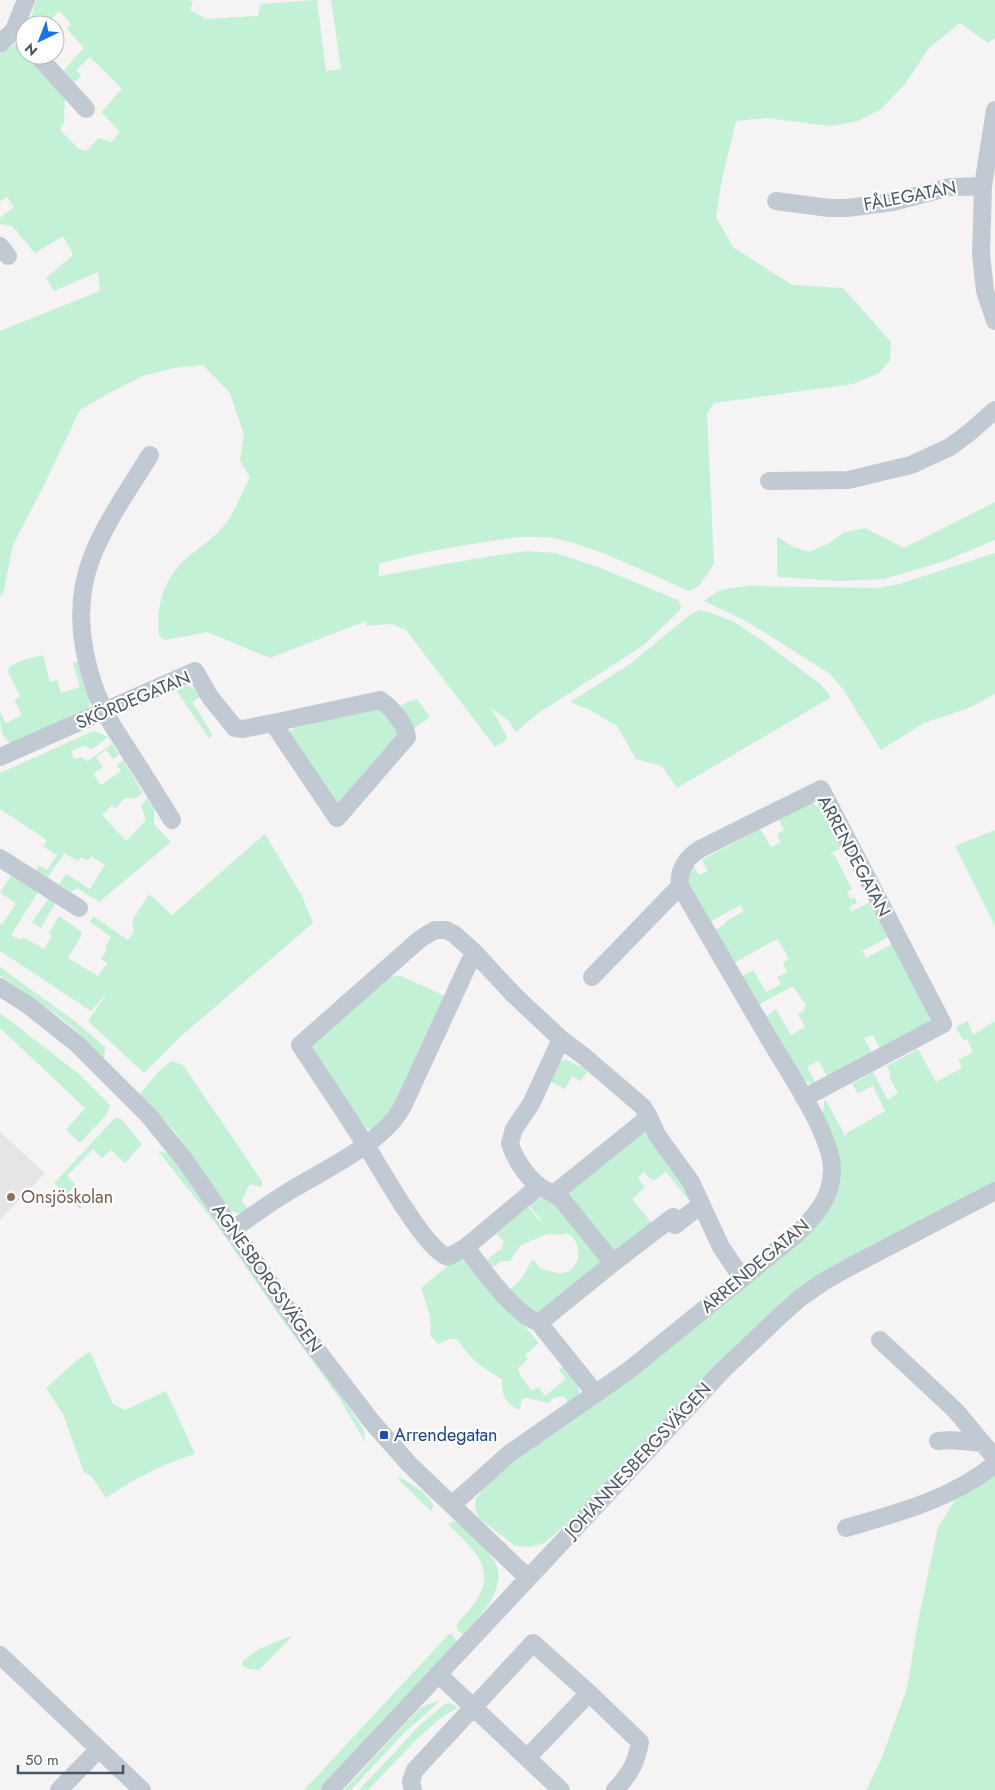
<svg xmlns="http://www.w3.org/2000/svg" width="995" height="1790" font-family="Jost,sans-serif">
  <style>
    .education { fill: #e6e4e5 }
    .green { fill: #c3f1d5 }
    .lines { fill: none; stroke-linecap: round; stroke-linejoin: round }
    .minor { stroke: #c1cad2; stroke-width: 18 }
    .education-dot { fill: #8d6e63; stroke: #fff; stroke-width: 2 }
    .transit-dot { fill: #1a4fb4; stroke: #fff; stroke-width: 2 }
    .labels { text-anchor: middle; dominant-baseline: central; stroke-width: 4.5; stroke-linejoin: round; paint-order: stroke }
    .street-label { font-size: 18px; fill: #4a5661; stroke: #fff }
    .education-label { font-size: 18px; fill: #785e54; stroke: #fff; text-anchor: start }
    .transit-label { font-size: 18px; fill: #164399; stroke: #fff; text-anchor: start }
  </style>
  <rect width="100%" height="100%" fill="#f5f3f3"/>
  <path class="education" d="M0,1132l45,41 -45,47z"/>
  <path class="green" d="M36,0h153l4,2 -3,8 16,9 52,-3 3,-12 56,-4 9,71 15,-2 -10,-69h664v38l-7,5 -28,-20 -31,25 -24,36 -24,25 -23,12 -28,5 -63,-8 -31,3 -14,58 -6,38 17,30 59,38 51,3 48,54 -1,19 -11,12 -26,11 -139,19 -7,11 7,150 -15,22 -10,5c-39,-17 -86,-41 -127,-51 -29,-7 -61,-1 -90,4 -32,5 -62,11 -93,20v12l95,-17 52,-8 30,2 42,14 80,33 3,5 -1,5 -36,35 -107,69 -21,18 -4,-5 -2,-5 -19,-14 15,27v5l-11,7 -89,-117 -14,-6 -26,2v-5l-96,37 -63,-26 -42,8 -6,-4c-3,-35 6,-62 35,-84 11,-8 23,-17 31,-28 11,-14 17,-32 25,-47l-10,-16 4,-26 -14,-42 -27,-28 -29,3 -31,8 -32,16 -31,18 -38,79 -29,56 -10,49 -3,2v-265l100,-40 -2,-19 -44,19 -8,-13 26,-22v-4l-9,-16 -28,17 -23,-27 -12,-2v-6l14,-11 -7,-10 -7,4v-146l15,-12 50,52 -1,28 -3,3v5l18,18 7,2 13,-13 12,4 9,-10 -19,-20 21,-23 -32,-32 -14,13 5,6 -7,7 -10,-12 10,-13 10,-10 -17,-19 4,-5 -12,-13 -14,14h-16z
    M995,502v38l-53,22 -58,17 -43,2 -62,-4 -2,-4v-36l17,10 15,5 19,-8 17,-12 20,-4 39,20z
    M995,553v141l-26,14 -45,15 -43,27 -38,-61 -14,-16 -83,-52 -42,-20 16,-11 28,-4 132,2 19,-4z
    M699,610l12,3 23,9 33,22 53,40 9,10 1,4 -153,90 -15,-22 -26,-7 -19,-33 -27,-16 -20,-8 60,-38 61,-50z
    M43,655l7,27 7,-2 4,13 19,-6 -7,-24 7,-2 11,40 -6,13 -73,30c-12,-6 -12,-20 -12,-33l6,12 16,-8 -8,-15 6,-4 -12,-24 1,-5 14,-7z
    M187,686c8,1 9,5 13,11l-8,5 21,33 -4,3 -33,-48z
    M417,699l13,18 -17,12 -15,-21 7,-5z
    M379,709l21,23 -62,73 -49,-72 5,-5 67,-17z
    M94,731l14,6 -16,12 -8,-3 -13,5 3,8 7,-2 6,4 25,-17 7,11 -6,4 -7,-9 -10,7 7,10 -10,7 8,11 20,-14 -4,-6 6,-5 20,33 -7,5h-11l-10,10 -3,-3 -10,10 24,26 20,-21 -5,-14 6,-8 7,10v16l17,18 -72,60 -22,-14 -6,4 -12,-8 7,-10 24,15 15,-24 -14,-9 -3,5 -7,-4 -3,4 -14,-8 -17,26 -11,-8 3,-6 8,5 10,-15 -14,-9 4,-6 -47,-31v-36z
    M811,803l11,5 21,39 -12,6 1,2 2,-1 18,35 -5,3 4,7 3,-2 3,6 -8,4 2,5 21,-11 18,35 -28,15 4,7 27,-14 40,71 -4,13 -48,23 -8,-16 -9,3 9,17 -45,23 -9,-17 -11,5v2l8,16 -12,-3 -39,-64 11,-8 15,26 14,-8 -7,-13 6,-3 2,-8 -3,-2 -10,-15 -35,19 -17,-28 12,-7 13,22 15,-8 -4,-7 10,-5 -4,-9 6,-5 -12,-19 -45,25 -18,-33 11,-7v-2l19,-11 -4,-6 -30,17 -25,-42 8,-15 6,10 9,-4 -6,-11 58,-31 11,18 10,-5 -4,-8 7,-4 -6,-12z
    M995,830v96l-40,-80z
    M265,834l37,62 11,27 -133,114 -36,36 -56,-52 20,-29 -17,19 -91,-60v-27h2l14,-20 -16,-12 11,-16 27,16 -27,43 9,5 3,-3 21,12 8,-13 -3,-3 10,-17 23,16 -2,6 -12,20 30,18 9,-13 -6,-4 6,-10 -2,-2 6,-10 -21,-15 3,-6 35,24 6,-9 -2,-10 17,-27 23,21z
    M49,898l6,5 -14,25 -9,-6z
    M0,967l76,55 29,25 -1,14 -26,-29 -21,-17 -57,-40z
    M401,976l46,21 -47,107 -26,28 -23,-13 -41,-65 2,-12 73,-65z
    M0,1013l79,61 31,31 -3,9 -26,28h-2l-13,-12 19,-22 -85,-80z
    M968,1021l5,14 22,-14v164l-138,72 -312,286 -14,4 -16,-1 -36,-28 -2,-3 -2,-10 1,-6 8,-11 18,-20 114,-79 213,-182 -7,-92 3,-16 21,38 1,-4 38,-22 -12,-25 -15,7 -6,-9 21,-12 15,28 10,-7 -9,-16 2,-2 -4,-9 31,-17 18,33 26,-14 -4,-8 15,-8 -6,-13 -4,1 -7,-13z
    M567,1060l21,10 -7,11 -9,-5 -7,13 -14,-7c3,-14 1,-19 16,-22z
    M172,1061l11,4 79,116v6l-12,-3 -9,17 9,9c-9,4 -13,5 -21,-1l-53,-76 -19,-21 -19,-16 24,-28z
    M115,1118h4l4,3 19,23 -17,19 -14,-13 -9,8 -9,-9 -26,27 9,9 -8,8 14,14 -2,2 -26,-26z
    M644,1130l32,37 16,37 -26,-32 -11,8 -5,-1 -6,-7 -6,6 7,9 -13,12 22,27 -37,30 -51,-64z
    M158,1151l12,3 114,164 61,84 19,28 1,12 -25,-43 -59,-81 -62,-90z
    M548,1198l13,8 41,57 -66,57 -29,-29c7,-4 14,-11 18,-18 4,-6 3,-9 9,-14l5,9c8,1 16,6 24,5 20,-2 20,-36 2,-40l-5,2 -7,-1 -9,1 -24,11 -10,15h-9l-6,5h-4l-3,-2 -1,-4 12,-10h2l3,-8 -7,-8 -7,5 38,-32 12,14 1,-1 -14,-17 10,-4z
    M461,1255l3,1 75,87 -14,12 3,4 -10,9 2,7 12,16 6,-4 7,9 21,-17 -7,-9 5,-4c7,10 17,17 15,30l-12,9 -1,-7 -4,-2 -8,2 -6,5 -21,-5 -5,1 -2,10 -2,1c-14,-10 -16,-13 -16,-31 -21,-11 -32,-21 -45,-40h-7l-12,5 -8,-9c3,-17 -4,-31 -9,-47z
    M90,1352l23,52 12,6 41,-19 29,63c-36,12 -58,23 -89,44l-14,-21 -8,-5 -21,-58 -17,-26 31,-28z
    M995,1472v318h-129l15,-30 26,-72 11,-67 20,-94 25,-39z
    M399,1477c13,7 27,15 34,27l-1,8 -33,-32z
    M452,1521c10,2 21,14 27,21 6,7 13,14 17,22 11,26 -17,53 -32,71l-6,-4 -2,-5 2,-3c6,-8 14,-15 19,-24 21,-33 -8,-53 -29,-75z
    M449,1634h3l5,8 -137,148h-16z
    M293,1635l-34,35 -13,-2 -4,-3 1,-4 16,-12z
    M440,1701l-37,33 -52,56h-7l74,-80 8,-5z
    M450,1703l8,4 -17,11 -21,18 -52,54h-9l60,-64 26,-22z"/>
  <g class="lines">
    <path class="minor" d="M0,44l14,-14 12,-30
      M37,55l49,54
      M995,110l-12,76 -2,68 4,37 10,30
      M776,201l53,7h18l46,-6 57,-15 33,-1
      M0,246l8,10
      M150,455c-20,33 -44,66 -58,102 -20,50 -10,106 12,154 7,13 16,26 24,39 15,23 30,47 44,70
      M769,481l79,-1 63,-15 39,-18 20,-15 25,-22
      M0,757l195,-86 15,26 25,31 8,1 30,-6 107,-23c11,7 25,23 27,37l-70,81 -64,-95
      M0,858l79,50
      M592,977l88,-91
      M0,987l28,18 49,39 72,72 35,43 123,178 65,85 37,42 119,114
      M555,1193l94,-76
      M675,1225l26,-20
      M232,1230c20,-14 40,-29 61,-41 36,-22 90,-46 110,-83l71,-154
      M466,1247l73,-61
      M613,1263l60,-46
      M539,1323l74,-60 -50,-62c-8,-8 -16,-9 -24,-15 -13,-10 -25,-28 -29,-43l4,-14 17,-25 30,-65
      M880,1340l76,71 39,47
      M596,1394l-57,-71c-26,-10 -57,-54 -73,-76l-18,10c-24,-8 -67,-89 -83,-113 -21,-33 -43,-66 -65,-99l120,-106 15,-9h11l8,4 20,18 40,43 47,44 25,19 57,49 6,10 8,18 34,47 30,65 21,31
      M938,1441l13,-1 32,3
      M452,1505l58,-52 118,-82 165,-134c20,-18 39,-38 39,-67 0,-36 -45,-100 -64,-133 -29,-50 -59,-101 -88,-151 -2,-17 6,-28 20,-37l121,-60 122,235 -139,74
      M846,1528c52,-15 106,-29 149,-64
      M0,1655l142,135
      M438,1674l123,116
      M527,1758l62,-65
      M59,1790l40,-41
      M330,1790l393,-420 59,-56 18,-16 23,-16 21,-12 151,-79
      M413,1790l-2,-9 4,-11 118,-127 56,50 51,49c-4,22 -10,32 -25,48"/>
  </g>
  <circle class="education-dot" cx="11" cy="1197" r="5"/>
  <rect class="transit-dot" x="379" y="1430" width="10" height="10" rx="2.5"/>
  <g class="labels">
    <g class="street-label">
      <text transform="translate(910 196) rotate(-11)">FÅLEGATAN</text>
      <text transform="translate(133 700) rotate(-23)">SKÖRDEGATAN</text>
      <text transform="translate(854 856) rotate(62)">ARRENDEGATAN</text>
      <text transform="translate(755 1266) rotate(-40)">ARRENDEGATAN</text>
      <text transform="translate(267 1278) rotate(55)">AGNESBORGSVÄGEN</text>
      <text transform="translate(638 1460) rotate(-47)">JOHANNESBERGSVÄGEN</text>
    </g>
    <g class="education-label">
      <text x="21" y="1197">Onsjöskolan</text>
    </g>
    <g class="transit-label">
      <text x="394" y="1435">Arrendegatan</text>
    </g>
  </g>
  <g transform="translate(40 40) rotate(223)"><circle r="24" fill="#ffffff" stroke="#b7bbc0"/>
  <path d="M0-4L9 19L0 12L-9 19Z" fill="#1a73e8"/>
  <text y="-8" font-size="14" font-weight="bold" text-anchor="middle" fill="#4a5661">N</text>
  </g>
  <path d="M18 1765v8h105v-8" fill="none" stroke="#4a5661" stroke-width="2.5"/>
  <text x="25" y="1765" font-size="15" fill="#4a5661" stroke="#ffffff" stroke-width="4" paint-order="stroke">50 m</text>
</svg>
